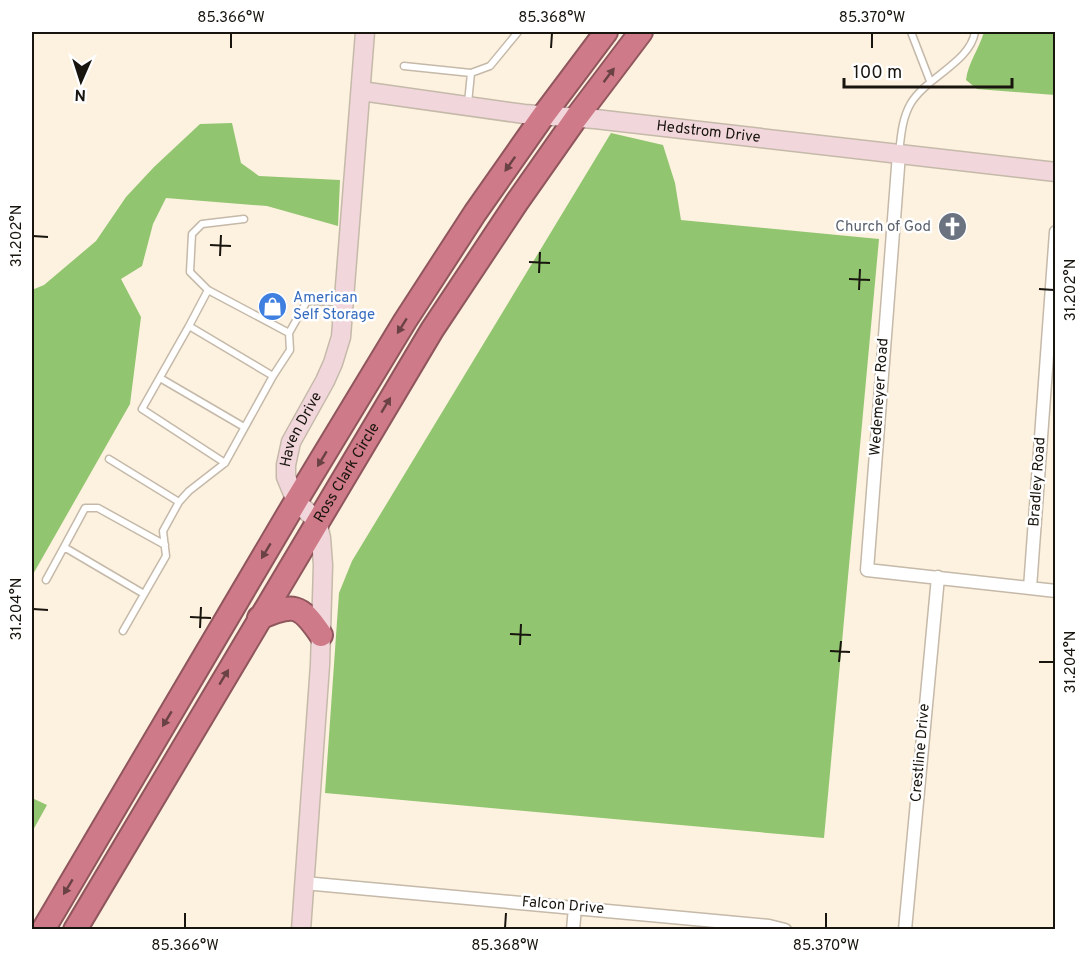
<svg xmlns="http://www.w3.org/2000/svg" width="1087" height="961" font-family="Overpass,sans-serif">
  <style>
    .forest { fill: #91c56f }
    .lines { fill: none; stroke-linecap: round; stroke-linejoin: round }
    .lane-casing { stroke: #c5b9a9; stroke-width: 9 }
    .street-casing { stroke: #c5b9a9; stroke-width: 15 }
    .secondary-casing { stroke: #c5b9a9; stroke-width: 21 }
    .highway-casing { stroke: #8f565d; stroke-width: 26 }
    .lane { stroke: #fff; stroke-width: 6 }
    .street { stroke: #fff; stroke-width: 12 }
    .secondary { stroke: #f1d7db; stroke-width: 18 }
    .highway { stroke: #cf7a88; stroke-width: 22 }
    .oneway { fill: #6a4245 }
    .ticks { fill: none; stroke: #18140e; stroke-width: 2 }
    .labels { text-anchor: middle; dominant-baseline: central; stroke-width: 5; stroke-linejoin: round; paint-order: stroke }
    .street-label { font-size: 15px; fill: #18140e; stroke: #fff }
    .worship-label { font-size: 15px; fill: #5b616d; stroke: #fff; text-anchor: end }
    .shop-label { font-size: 15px; fill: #366cbe; stroke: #fff; text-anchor: start }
    .neatline { fill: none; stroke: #18140e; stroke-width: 2 }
    .ticks-label { font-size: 15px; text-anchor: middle; fill: #18140e }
  </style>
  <rect width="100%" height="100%" fill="#fdf1df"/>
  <path class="forest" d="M984,32h71v63l-78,-6 -11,-9c2,-17 13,-31 18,-48z
    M232,123l9,40 18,13 81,4 -2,46 -71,-20 -101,-8 -13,26 -11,42 -21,13 20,38 -11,87 -98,172v-286l12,-5 52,-44 30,-44 28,-30 46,-43z
    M611,133l52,12 12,38 6,37 198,19 -55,599 -499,-45 14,-200 13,-32z
    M32,798l15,7 -15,27z"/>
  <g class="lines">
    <defs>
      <path id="lane" d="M911,32l19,49
        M404,66l67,7 -3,30
        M471,73l19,-7 28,-34
        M899,153c2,-17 3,-35 12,-50 16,-26 59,-41 64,-71
        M208,290l81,43
        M189,326l19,-36 -18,-18 2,-38 10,-10 42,-5
        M160,378l84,49
        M109,459l70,43
        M225,463l-83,-54 47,-83 84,50
        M64,547l21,-39h13l67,37
        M46,580l18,-33 80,47
        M123,631l43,-75 -3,-25 16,-29 10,-11 36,-28 48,-87 17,-26 -1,-17 18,-32 34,1"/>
      <path id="street" d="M899,154l-32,416 189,21
        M1030,588l26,-356
        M304,883l465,43 16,4
        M573,930l2,-23
        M905,930l33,-353"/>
      <g id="secondary">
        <path id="s1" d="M361,91l163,23 71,5 461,53"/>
        <path id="s2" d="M301,930l19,-265 3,-100 -2,-27 -4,-17 -21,-20 -10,-24v-12l5,-23 34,-61 8,-18 8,-26 24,-305"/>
      </g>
      <g id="highway">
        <path d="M259,618c35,-15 41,-14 62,17"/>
        <path d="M43,930l253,-429 109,-180 70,-108 68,-97 63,-84"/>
        <path id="s3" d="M75,930l357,-600 85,-128 59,-84 65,-86"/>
      </g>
    </defs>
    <use href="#lane" class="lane-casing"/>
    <use href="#street" class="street-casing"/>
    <use href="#secondary" class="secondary-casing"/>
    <use href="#highway" class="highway-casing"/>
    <use href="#lane" class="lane"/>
    <use href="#street" class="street"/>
    <use href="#secondary" class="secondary"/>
    <use href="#highway" class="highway"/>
  </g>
  <defs><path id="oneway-solid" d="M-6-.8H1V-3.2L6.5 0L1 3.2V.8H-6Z" transform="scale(1.5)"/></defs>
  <g class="oneway">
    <use href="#oneway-solid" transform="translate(609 75) rotate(-53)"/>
    <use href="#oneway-solid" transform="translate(510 164) rotate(125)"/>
    <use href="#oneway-solid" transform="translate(402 326) rotate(122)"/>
    <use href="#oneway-solid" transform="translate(386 405) rotate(-59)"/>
    <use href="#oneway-solid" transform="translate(322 459) rotate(121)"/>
    <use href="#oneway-solid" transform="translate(266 551) rotate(121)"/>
    <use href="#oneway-solid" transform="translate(224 677) rotate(-59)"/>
    <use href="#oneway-solid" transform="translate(167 719) rotate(121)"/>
    <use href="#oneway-solid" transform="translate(68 887) rotate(121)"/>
  </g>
  <path class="ticks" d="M231,48v-15M551,48l1,-15M872,48v-15M33,236l15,1M210,245l21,1M220,256l1,-21M529,262l21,1M539,273l1,-21M849,279l21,1M1039,289l15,1M859,290l1,-21M33,609l15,1M190,617l21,1M200,628l1,-21M510,634l21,1M520,645l1,-21M830,651l20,1M839,662l2,-21M1039,662h15M185,928v-15M505,928l1,-15M826,928v-15"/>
  <defs>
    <symbol id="church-disc" viewBox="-11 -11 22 22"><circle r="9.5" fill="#6b7280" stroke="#fff"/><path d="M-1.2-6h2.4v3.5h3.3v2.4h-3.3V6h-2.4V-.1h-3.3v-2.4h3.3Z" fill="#fff"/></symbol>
    <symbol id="shop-disc" viewBox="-11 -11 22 22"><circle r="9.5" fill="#3f7fe0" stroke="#fff"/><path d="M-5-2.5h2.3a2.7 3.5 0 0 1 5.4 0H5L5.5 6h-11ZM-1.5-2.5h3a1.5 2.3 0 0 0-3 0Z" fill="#fff"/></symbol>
  </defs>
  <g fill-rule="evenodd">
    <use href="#church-disc" x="936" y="210" width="33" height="33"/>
    <use href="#shop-disc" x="256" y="290" width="33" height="33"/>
  </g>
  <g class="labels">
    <g class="street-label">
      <text stroke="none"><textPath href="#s1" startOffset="350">Hedstrom Drive</textPath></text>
      <text transform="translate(880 397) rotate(-86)">Wedemeyer Road</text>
      <text stroke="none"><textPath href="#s2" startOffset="516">Haven Drive</textPath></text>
      <text stroke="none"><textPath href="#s3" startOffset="532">Ross Clark Circle</textPath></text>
      <text transform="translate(1038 482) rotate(-86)">Bradley Road</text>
      <text transform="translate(921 753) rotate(-85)">Crestline Drive</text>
      <text transform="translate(563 906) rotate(5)">Falcon Drive</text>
    </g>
    <g class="worship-label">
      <text x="931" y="227">Church of God</text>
    </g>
    <g class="shop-label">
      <text x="293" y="298">American<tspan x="293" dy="17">Self Storage</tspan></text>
    </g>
  </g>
  <rect width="1087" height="961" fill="none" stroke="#ffffff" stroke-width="66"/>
  <g transform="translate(81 81) rotate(183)" stroke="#ffffff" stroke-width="4.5" paint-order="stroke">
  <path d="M0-4.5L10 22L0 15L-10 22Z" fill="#18140e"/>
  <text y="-9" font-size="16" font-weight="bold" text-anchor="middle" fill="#18140e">N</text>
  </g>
  <path d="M844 78v9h168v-9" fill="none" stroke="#18140e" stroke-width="3"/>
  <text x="853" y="78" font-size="18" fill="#18140e" stroke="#ffffff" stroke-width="4.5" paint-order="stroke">100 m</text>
  <rect x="33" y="33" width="1021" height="895" class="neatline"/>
  <g class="ticks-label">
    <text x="231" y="22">85.366°W</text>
    <text x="552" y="22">85.368°W</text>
    <text x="872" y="22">85.370°W</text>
    <text transform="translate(16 236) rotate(-90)" y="5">31.202°N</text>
    <text transform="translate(1070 290) rotate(-90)" y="5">31.202°N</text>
    <text transform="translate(16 609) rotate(-90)" y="5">31.204°N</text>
    <text transform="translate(1070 662) rotate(-90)" y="5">31.204°N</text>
    <text x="185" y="950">85.366°W</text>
    <text x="505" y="950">85.368°W</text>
    <text x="826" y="950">85.370°W</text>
  </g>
</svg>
